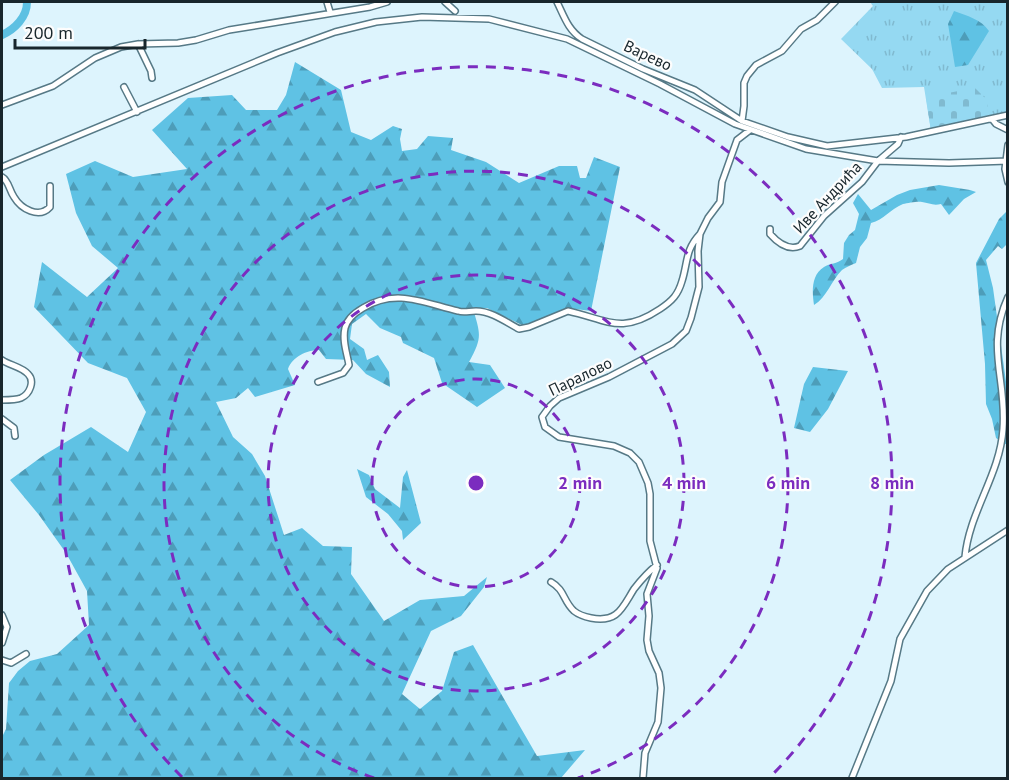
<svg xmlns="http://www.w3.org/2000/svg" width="1009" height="780" font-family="'PT Sans',sans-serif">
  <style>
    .grass { fill: url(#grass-tufts) }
    .forest { fill: url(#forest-firs) }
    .cemetery { fill: url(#cemetery-stones) }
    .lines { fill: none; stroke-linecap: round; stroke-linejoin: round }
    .river { stroke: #5dc0e2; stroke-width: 8 }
    .minor-casing { stroke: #567986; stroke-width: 8 }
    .minor { stroke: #fff; stroke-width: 5 }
    .ring { fill: none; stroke: #7b2cbf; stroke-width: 3; stroke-dasharray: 10 8 }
    .labels { text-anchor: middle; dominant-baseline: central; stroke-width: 4.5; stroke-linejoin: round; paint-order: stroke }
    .street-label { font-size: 16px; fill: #18262c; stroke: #fdfdfd }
    .centre { fill: #7b2cbf; stroke: #fdfdfd; stroke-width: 3 }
    .ring-label { font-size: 18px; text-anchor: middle; font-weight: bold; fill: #7b2cbf; stroke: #fdfdfd; stroke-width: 4.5; stroke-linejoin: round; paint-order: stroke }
  </style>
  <defs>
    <pattern id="grass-tufts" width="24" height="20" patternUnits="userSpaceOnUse" patternTransform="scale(1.5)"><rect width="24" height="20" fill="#95d9f2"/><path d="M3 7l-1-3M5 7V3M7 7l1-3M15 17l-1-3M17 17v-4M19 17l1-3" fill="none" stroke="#80bad0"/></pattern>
    <pattern id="forest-firs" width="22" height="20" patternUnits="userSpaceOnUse" patternTransform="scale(1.5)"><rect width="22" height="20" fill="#5fc2e4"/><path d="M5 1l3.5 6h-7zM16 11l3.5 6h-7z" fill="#4d9db9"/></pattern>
    <pattern id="cemetery-stones" width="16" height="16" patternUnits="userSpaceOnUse" patternTransform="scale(1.5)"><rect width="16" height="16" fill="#95d9f2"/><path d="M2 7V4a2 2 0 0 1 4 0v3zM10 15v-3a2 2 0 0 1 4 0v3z" fill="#80bad0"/></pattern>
  </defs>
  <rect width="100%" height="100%" fill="#ddf4fd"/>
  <path class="grass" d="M870,2h137v113l-76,16 -7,-44 -42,1 -10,-19 -31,-30 32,-33z"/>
  <path class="forest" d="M954,11c13,5 27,8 35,20l-21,34 -13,2 -7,-43z
    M295,62l46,28 10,42 20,8 22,-14 9,3 -2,10 2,12 15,-2 11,-13 25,2 -2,12 35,12 33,21 40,-17h18l3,12h6l8,-21 26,10 -29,144 -23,-3 -19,8 -21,12 -41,-20 -14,1c8,26 9,29 -4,53l21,3 15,23 -28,19 -35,-24 -8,-25 -31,-15 -2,-6 -21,-9 -14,-14 -14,10 -2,15 14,10 3,11 11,-5 11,17 1,15 -24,-13 -13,-14 -27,-1 -7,-9c-12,0 -27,7 -31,19l7,16 -40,12 -7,-9 -12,10 -20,4 17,35 19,17 13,22 19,59 18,-7 21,18 29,1 -1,27 33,47 36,-21 44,-4 23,-19 -3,10 -23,29 -30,15 -29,63 18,15 22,-18 12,-39 19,-7 64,111 48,-6 -24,28h-559v-41l4,-8 3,-46 9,-12 12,-10 27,-7 32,-29 -2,-34 -21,-38 -27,-38 -29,-35 34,-25 47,-28 37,25 18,-40 -19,-34 -39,-15 -54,-56 8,-45 45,35 31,-29 -26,-22 -16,-33 -10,-39 29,-13 38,16 54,-8 -35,-39 36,-32 44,-3 14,15h31l9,-15z
    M939,185l31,5 6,2 -12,7 -15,16 -8,-11c-8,2 -12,-1 -19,-2 -4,-1 -14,1 -19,2 -13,5 -19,16 -32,19l-4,15 -7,9 -4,16c-5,2 -10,4 -14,7 -11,11 -15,27 -28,35 -2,-13 -3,-30 10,-38 6,-4 13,-3 19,-8l1,-16 5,-8 6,-5 4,-16 -6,-11 5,-9 13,16 26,-15 13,-5z
    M1007,211v33l-5,5 -4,-3 -12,14 7,28 14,101v56l-11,-7 -4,-19 -6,-15 -1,-40 -9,-101 23,-44z
    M813,367l35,4 -20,38 -18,23 -16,-4 10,-44z
    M357,469l12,6 6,14 25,19 3,-31 4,-7 14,53 -18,17 -1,-9 -14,-17 -22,-17z"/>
  <path class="cemetery" d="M975,88l11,11 4,20 -59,12 -5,-34z"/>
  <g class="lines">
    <path class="river" d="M2,35c13,-6 25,-18 25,-33"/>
    <defs>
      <path id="minor" d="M327,2l3,10
        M445,2l10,9
        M557,2c7,14 11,28 25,37l61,30 52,21 47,31 46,16 39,9 79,-9 102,-22
        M138,44l13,27 1,7
        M124,87l13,25
        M2,105l51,-19 42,-28 26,-11 17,-3 40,-1 18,-3 33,-10 141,-23 17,-5
        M992,119l4,5 12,6
        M742,121l2,-15v-23l3,-7 9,-11 26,-14 19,-22 16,-9 18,-18
        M1008,145l-3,24 3,13
        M2,167l275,-114 58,-21 41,-10 46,-5 67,2 78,20 93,45 75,40 71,25 72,12 71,2 59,-2
        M2,177c7,4 7,13 12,20 7,12 25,22 36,10v-21
        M770,229v5c8,9 18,17 30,12l24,-30 38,-34 16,-21 20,-17 3,-7
        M2,360c7,5 20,7 26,14 7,7 2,20 -7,24 -5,2 -14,2 -19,2
        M318,382l25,-9 6,-8c-2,-12 -7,-24 -4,-37 2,-9 11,-16 18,-20 33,-20 61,-5 95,3 6,2 11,0 18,0 15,0 30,11 43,18l10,-2 39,-16c40,9 53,24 92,-2 12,-8 18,-14 22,-28 6,-19 3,-31 18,-47
        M2,419l12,9 1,8
        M965,557c4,-45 35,-82 38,-128 4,-50 -18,-81 5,-132
        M551,582c14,8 12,19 23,29 5,4 12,6 17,7 27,5 31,-10 43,-29 7,-9 14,-17 23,-24
        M2,615l5,12 -5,16
        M2,660l9,3 15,-9
        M643,778l2,-25 13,-31 3,-34 -2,-15 -10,-22 -2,-11 2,-24 -2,-22 10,-26 -7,-27v-47l-2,-11 -9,-21 -9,-9 -16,-7 -55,-9 -14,-10 -3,-10 8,-11 9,-8 50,-21 63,-33 14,-13 5,-13 8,-31 -1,-36 2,-17 8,-16 12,-16 2,-20 15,-42 13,-10
        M852,778l39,-97 9,-42 27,-48 21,-22 60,-39"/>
    </defs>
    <use href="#minor" class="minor-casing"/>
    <use href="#minor" class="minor"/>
  </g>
  <g class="ring">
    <circle cx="476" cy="483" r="104"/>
    <circle cx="476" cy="483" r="208"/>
    <path d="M374 778A312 312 0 1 1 578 778"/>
    <path d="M182 777A416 416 0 1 1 770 777"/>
  </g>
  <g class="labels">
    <g class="street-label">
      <text transform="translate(648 55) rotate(25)">Варево</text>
      <text transform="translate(827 197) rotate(-47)">Иве Андрића</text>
      <text transform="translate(580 376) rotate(-26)">Паралово</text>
    </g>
  </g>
  <circle cx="476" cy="483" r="9" class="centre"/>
  <g class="ring-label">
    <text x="580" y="489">2 min</text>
    <text x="684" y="489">4 min</text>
    <text x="788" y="489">6 min</text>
    <text x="892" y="489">8 min</text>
  </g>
  <rect width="1009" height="780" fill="none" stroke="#18262c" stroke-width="6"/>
  <path d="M15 39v9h130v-9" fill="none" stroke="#18262c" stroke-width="3"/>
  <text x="24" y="39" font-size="18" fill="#18262c" stroke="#fdfdfd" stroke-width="4.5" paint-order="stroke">200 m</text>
</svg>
